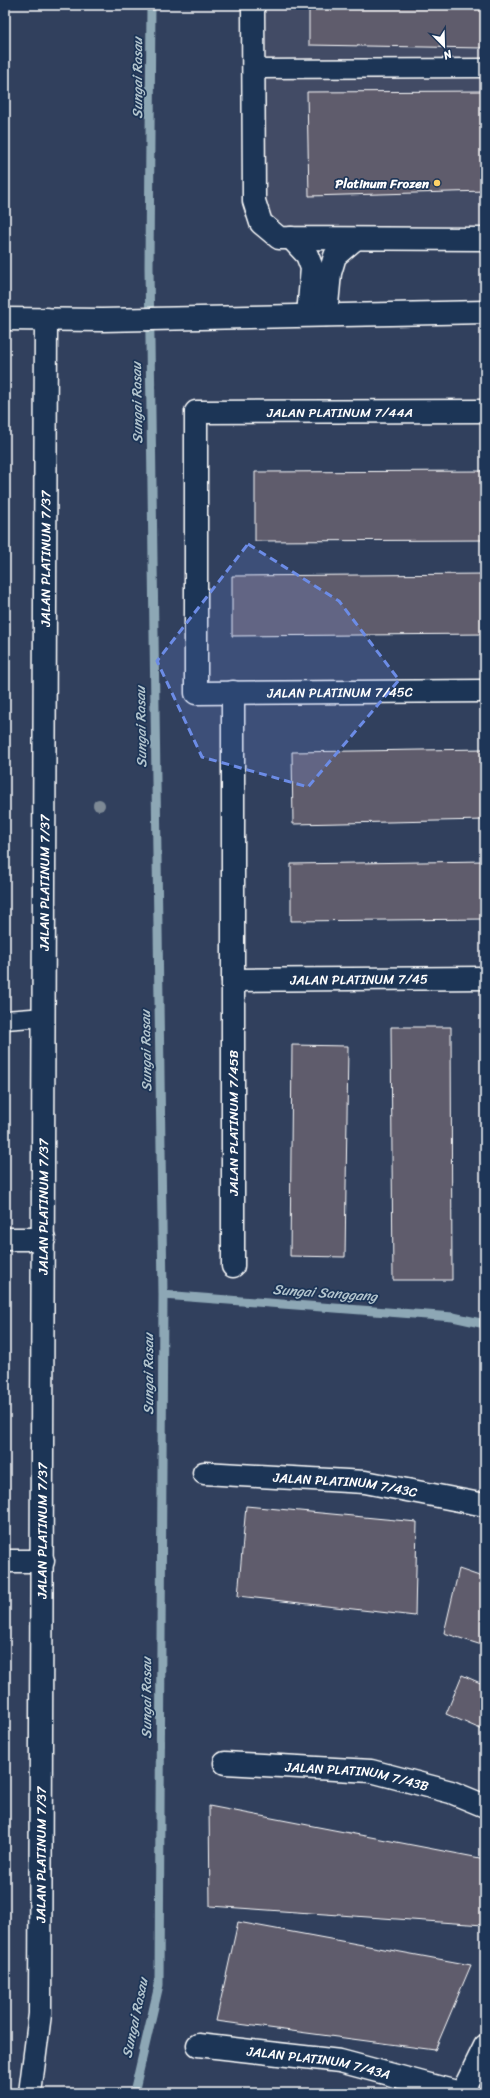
<svg xmlns="http://www.w3.org/2000/svg" width="490" height="2098" font-family="Sriracha,sans-serif">
  <style>
    .built { fill: #434c65 }
    .lines { fill: none; stroke-linecap: round; stroke-linejoin: round }
    .stream { stroke: #8da7b5; stroke-width: 9 }
    .building { fill: #5f5b6c; stroke: #fff }
    .lane-casing { stroke: #fff; stroke-width: 21 }
    .street-casing { stroke: #fff; stroke-width: 25 }
    .secondary-casing { stroke: #fff; stroke-width: 25 }
    .lane { stroke: #1d3557; stroke-width: 18 }
    .street { stroke: #1d3557; stroke-width: 22 }
    .secondary { stroke: #1d3557; stroke-width: 22 }
    .tree { fill: #7d8995 }
    .marked { fill: #6c8ce6; fill-opacity: 0.2; stroke: #6c8ce6; stroke-width: 3; stroke-dasharray: 8 5; stroke-linejoin: round }
    .poi-dot { fill: #ffd166; stroke: #1d3557; stroke-width: 1.5 }
    .labels { text-anchor: middle; dominant-baseline: central; stroke-width: 3.5; stroke-linejoin: round; paint-order: stroke }
    .poi-label { font-size: 13px; font-weight: bold; fill: #fff; stroke: #1d3557; text-anchor: end }
    .street-label { font-size: 13px; fill: #fff; stroke: #1d3557 }
    .water-label { font-size: 14px; font-style: italic; fill: #b3c5ce; stroke: #1d3557 }
  </style>
  <rect width="100%" height="100%" fill="#31405d"/>
  <filter id="ink" filterUnits="userSpaceOnUse"><feTurbulence type="fractalNoise" baseFrequency=".025" numOctaves="2"/><feDisplacementMap in="SourceGraphic" scale="8" xChannelSelector="R" yChannelSelector="G"/><feConvolveMatrix kernelMatrix="1 2 1 2 8 2 1 2 1" color-interpolation-filters="sRGB"/></filter>
  <g filter="url(#ink)">
    <path class="built" d="M266,5h219v221l-198,1 -15,-10 -8,-20z"/>
    <g class="lines">
      <path class="stream" d="M163,1295l290,22 32,7
        M134,2093l25,-108 4,-690 -14,-1028 2,-262"/>
    </g>
    <path class="building" d="M309,5h175l-1,43 -174,-3z
      M485,91v100l-176,5 -2,-104z
      M485,471v69l-230,1v-69z
      M485,574v60l-253,2v-60z
      M485,749v71l-192,4 -1,-72z
      M485,861v58l-194,2v-57z
      M391,1027h60l1,253h-59z
      M292,1045l56,1 -3,211 -55,-1z
      M246,1506l171,16 -2,94 -177,-20z
      M459,1569l26,9v68l-41,-13z
      M462,1675l23,10v46l-39,-17z
      M209,1806l276,53v49l-2,17 -273,-19z
      M238,1922l233,43 -36,85 -219,-29z"/>
    <g class="lines">
      <defs>
        <path id="lane" d="M252,69l233,-1
          M5,1020l40,-3"/>
        <g id="street">
          <path d="M253,5l1,196 7,22 18,15 206,1"/>
          <path d="M291,238l16,17 5,13 -4,47"/>
          <path d="M326,315l4,-42 5,-17 20,-17"/>
          <path id="s1" d="M485,411l-289,1v281l289,-2"/>
          <path d="M233,692v574"/>
          <path id="s2" d="M233,980l252,-2"/>
          <path d="M5,1239h39"/>
          <path id="s3" d="M204,1473l161,9 120,23"/>
          <path d="M5,1561h38"/>
          <path id="s4" d="M225,1763l146,8 80,21 34,14"/>
          <path id="s5" d="M198,2045l142,16 120,32"/>
          <path d="M462,2093l23,-47"/>
        </g>
        <g id="secondary">
          <path d="M5,319l97,1 383,-8"/>
          <path id="s6" d="M30,2093l10,-79 6,-1695"/>
        </g>
      </defs>
      <use href="#lane" class="lane-casing"/>
      <use href="#street" class="street-casing"/>
      <use href="#secondary" class="secondary-casing"/>
      <use href="#lane" class="lane"/>
      <use href="#street" class="street"/>
      <use href="#secondary" class="secondary"/>
    </g>
    <circle class="tree" cx="99" cy="805" r="6"/>
  </g>
  <path class="marked" d="M248,544l91,57 60,79 -91,107 -106,-30 -45,-96z"/>
  <circle class="poi-dot" cx="437" cy="183" r="4"/>
  <g class="labels">
    <g class="poi-label">
      <text x="429" y="183">Platinum Frozen</text>
    </g>
    <g class="street-label">
      <text x="340" y="412">JALAN PLATINUM 7/44A</text>
      <text stroke="none"><textPath href="#s6" startOffset="1535">JALAN PLATINUM 7/37</textPath></text>
      <text stroke="none"><textPath href="#s1" startOffset="714">JALAN PLATINUM 7/45C</textPath></text>
      <text stroke="none"><textPath href="#s6" startOffset="1211">JALAN PLATINUM 7/37</textPath></text>
      <text stroke="none"><textPath href="#s2" startOffset="126">JALAN PLATINUM 7/45</textPath></text>
      <text transform="translate(233 1123) rotate(-90)">JALAN PLATINUM 7/45B</text>
      <text stroke="none"><textPath href="#s6" startOffset="887">JALAN PLATINUM 7/37</textPath></text>
      <text stroke="none"><textPath href="#s3" startOffset="142">JALAN PLATINUM 7/43C</textPath></text>
      <text stroke="none"><textPath href="#s6" startOffset="563">JALAN PLATINUM 7/37</textPath></text>
      <text stroke="none"><textPath href="#s4" startOffset="133">JALAN PLATINUM 7/43B</textPath></text>
      <text stroke="none"><textPath href="#s6" startOffset="239">JALAN PLATINUM 7/37</textPath></text>
      <text stroke="none"><textPath href="#s5" startOffset="122">JALAN PLATINUM 7/43A</textPath></text>
    </g>
    <g class="water-label">
      <text transform="translate(137 78) rotate(-90)">Sungai Rasau</text>
      <text transform="translate(137 403) rotate(-91)">Sungai Rasau</text>
      <text transform="translate(141 727) rotate(-91)">Sungai Rasau</text>
      <text transform="translate(146 1051) rotate(-91)">Sungai Rasau</text>
      <text transform="translate(325 1293) rotate(4)">Sungai Sanggang</text>
      <text transform="translate(148 1374) rotate(-90)">Sungai Rasau</text>
      <text transform="translate(146 1698) rotate(-90)">Sungai Rasau</text>
      <text transform="translate(135 2018) rotate(-78)">Sungai Rasau</text>
    </g>
  </g>
  <rect width="490" height="2098" fill="none" stroke="#1d3557" stroke-width="20"/>
  <rect x="10" y="10" width="470" height="2078" fill="none" stroke="#fff" stroke-width="1.5" filter="url(#ink)"/>
  <g transform="translate(444 46) rotate(157)" stroke="#1d3557" stroke-width="3" paint-order="stroke">
  <path d="M0-3L7 15L0 10L-7 15Z" fill="#ffffff"/>
  <text y="-6" font-size="11" font-weight="bold" text-anchor="middle" fill="#ffffff">N</text>
  </g>
</svg>
